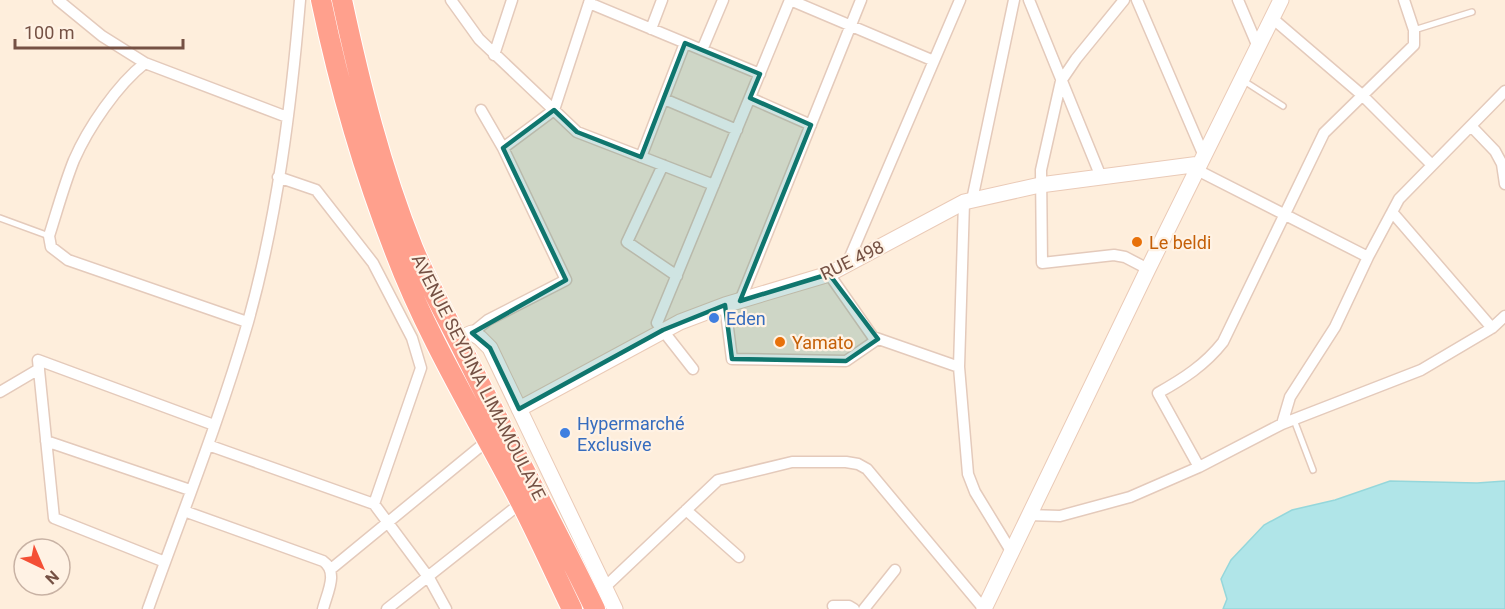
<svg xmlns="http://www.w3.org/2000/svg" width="1505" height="609" font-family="Roboto,sans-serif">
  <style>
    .water { fill: #b0e5e8; stroke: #95d7db; stroke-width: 1.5 }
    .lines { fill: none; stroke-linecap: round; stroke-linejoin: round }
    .lane-casing { stroke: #e4cabb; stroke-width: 8 }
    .street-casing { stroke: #e4cabb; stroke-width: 13 }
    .secondary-casing { stroke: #eacab7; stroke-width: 17 }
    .highway-casing { stroke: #fff; stroke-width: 22 }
    .lane { stroke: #fff; stroke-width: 5 }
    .street { stroke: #fff; stroke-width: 10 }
    .secondary { stroke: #fff; stroke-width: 15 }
    .highway { stroke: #ffa08d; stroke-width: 20 }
    .marked { fill: #0f766e; fill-opacity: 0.2; stroke: #0f766e; stroke-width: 4.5; stroke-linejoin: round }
    .food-dot { fill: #e8710a; stroke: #fff2e4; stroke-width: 2 }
    .shop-dot { fill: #3f7fe0; stroke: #fff2e4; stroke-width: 2 }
    .labels { text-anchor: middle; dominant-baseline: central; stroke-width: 4.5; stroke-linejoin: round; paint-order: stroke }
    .food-label { font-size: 18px; fill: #c56008; stroke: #fff2e4; text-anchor: start }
    .street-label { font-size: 18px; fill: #755144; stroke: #fff2e4 }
    .shop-label { font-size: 18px; fill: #366cbe; stroke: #fff2e4; text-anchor: start }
  </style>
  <rect width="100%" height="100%" fill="#feeedc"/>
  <path class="water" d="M1390,481l87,2 28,-2v128h-282l4,-10 -6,-20 10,-19 33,-35 28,-15 43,-10z"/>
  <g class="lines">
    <defs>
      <path id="lane" d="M1414,30l58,-18
        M1244,81l39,25
        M0,218l49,18
        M1294,420l19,50"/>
      <path id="street" d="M58,0l44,36 43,27 142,54
        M451,0l28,39 98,93 137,53
        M790,0l144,61
        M1029,0l72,177
        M1124,0l-48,59 -15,22 -20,89 1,93 72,-8 11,2 23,12
        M1137,0l67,156
        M1238,0l20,47
        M589,3l171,71
        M1272,18l90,77 70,70
        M651,29l11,-29
        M702,50l21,-50
        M494,55l18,-55
        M145,63c-28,22 -57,65 -71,97 -10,25 -17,51 -25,76l2,11 17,13 179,62
        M750,98l61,27
        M664,99l73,31
        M481,110l22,38
        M1471,126l24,25 7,13 3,20
        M641,157l44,-114
        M663,165l-36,77 50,34
        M1197,170l171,87
        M278,177l38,13 57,73 39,75 9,30 -47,136
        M972,200l42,-200
        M964,202l-5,165 9,107 7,18 36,59
        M1392,212l100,116
        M847,264l113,-264
        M829,274l44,63 86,30
        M740,301l121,-301
        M725,305l7,54 114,2 32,-22
        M472,333l16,-13 78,-40 -63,-132 51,-38 36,-110
        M693,369l-36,-46 133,-323
        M0,392l39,-23
        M1282,424l8,-27 45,-70 33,-70 31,-58 106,-108
        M46,441l144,49
        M208,445l166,59 55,74 17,31
        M1199,467l-41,-74c25,-14 47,-28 65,-51l101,-209 90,-88v-15l-10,-30
        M686,510l53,47
        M184,511l139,50c16,11 4,32 0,48
        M1028,515l32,1 70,-19 69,-30 83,-43 139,-54 71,-42 13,-12
        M165,562l-111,-44 -16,-158 176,65
        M331,569l156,-128
        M605,587l113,-107 74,-18h54l12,2 9,5 117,140
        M833,606h16l5,3
        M148,609c34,-95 72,-190 100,-287 29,-104 43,-214 52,-322
        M387,609l134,-106
        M864,609l31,-39"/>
      <path id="secondary" d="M458,339l14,-6 8,5 10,10 125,261
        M519,409l161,-87 45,-17 104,-31 135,-72 76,-17 160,-21
        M984,609l164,-340 133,-269"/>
      <path id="highway" d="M321,0c18,86 42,170 74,252 33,87 83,168 126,251 18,35 34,71 51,106
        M342,0c18,84 39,168 71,248 15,36 33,68 50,102 43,87 90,172 132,259"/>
    </defs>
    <use href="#lane" class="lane-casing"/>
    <use href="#street" class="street-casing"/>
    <use href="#secondary" class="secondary-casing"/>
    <use href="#highway" class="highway-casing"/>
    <use href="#lane" class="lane"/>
    <use href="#street" class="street"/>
    <use href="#secondary" class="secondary"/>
    <use href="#highway" class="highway"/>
  </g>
  <path class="marked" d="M685,43l75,31 -10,24 61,27 -71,176 89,-27 49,65 -32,22 -114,-2 -7,-54 -62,25 -144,79 -29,-61 -18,-15 94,-53 -63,-132 51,-38 23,22 64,25z"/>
  <g class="food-dot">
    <circle cx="1137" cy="242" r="6"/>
    <circle cx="780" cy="342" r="6"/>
  </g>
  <g class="shop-dot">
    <circle cx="714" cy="318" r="6"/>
    <circle cx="565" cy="433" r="6"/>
  </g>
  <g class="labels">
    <g class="food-label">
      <text x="1149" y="242">Le beldi</text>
      <text x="792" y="342">Yamato</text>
    </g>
    <g class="street-label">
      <text transform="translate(852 260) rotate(-26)">RUE 498</text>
      <text transform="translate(479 377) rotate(63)">AVENUE SEYDINA LIMAMOULAYE</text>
    </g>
    <g class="shop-label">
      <text x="726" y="318">Eden</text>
      <text x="577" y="423">Hypermarché<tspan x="577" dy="21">Exclusive</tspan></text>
    </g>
  </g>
  <g transform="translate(42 567) rotate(136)"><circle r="28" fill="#fff2e4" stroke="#c8b2a4" stroke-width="1.5"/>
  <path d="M0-4.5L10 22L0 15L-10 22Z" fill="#f44f35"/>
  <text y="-9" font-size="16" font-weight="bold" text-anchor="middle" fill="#755144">N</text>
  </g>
  <path d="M15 39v9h168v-9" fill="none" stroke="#755144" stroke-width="3"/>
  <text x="24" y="39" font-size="18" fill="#755144" stroke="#fff2e4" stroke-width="4.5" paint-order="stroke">100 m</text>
</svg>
